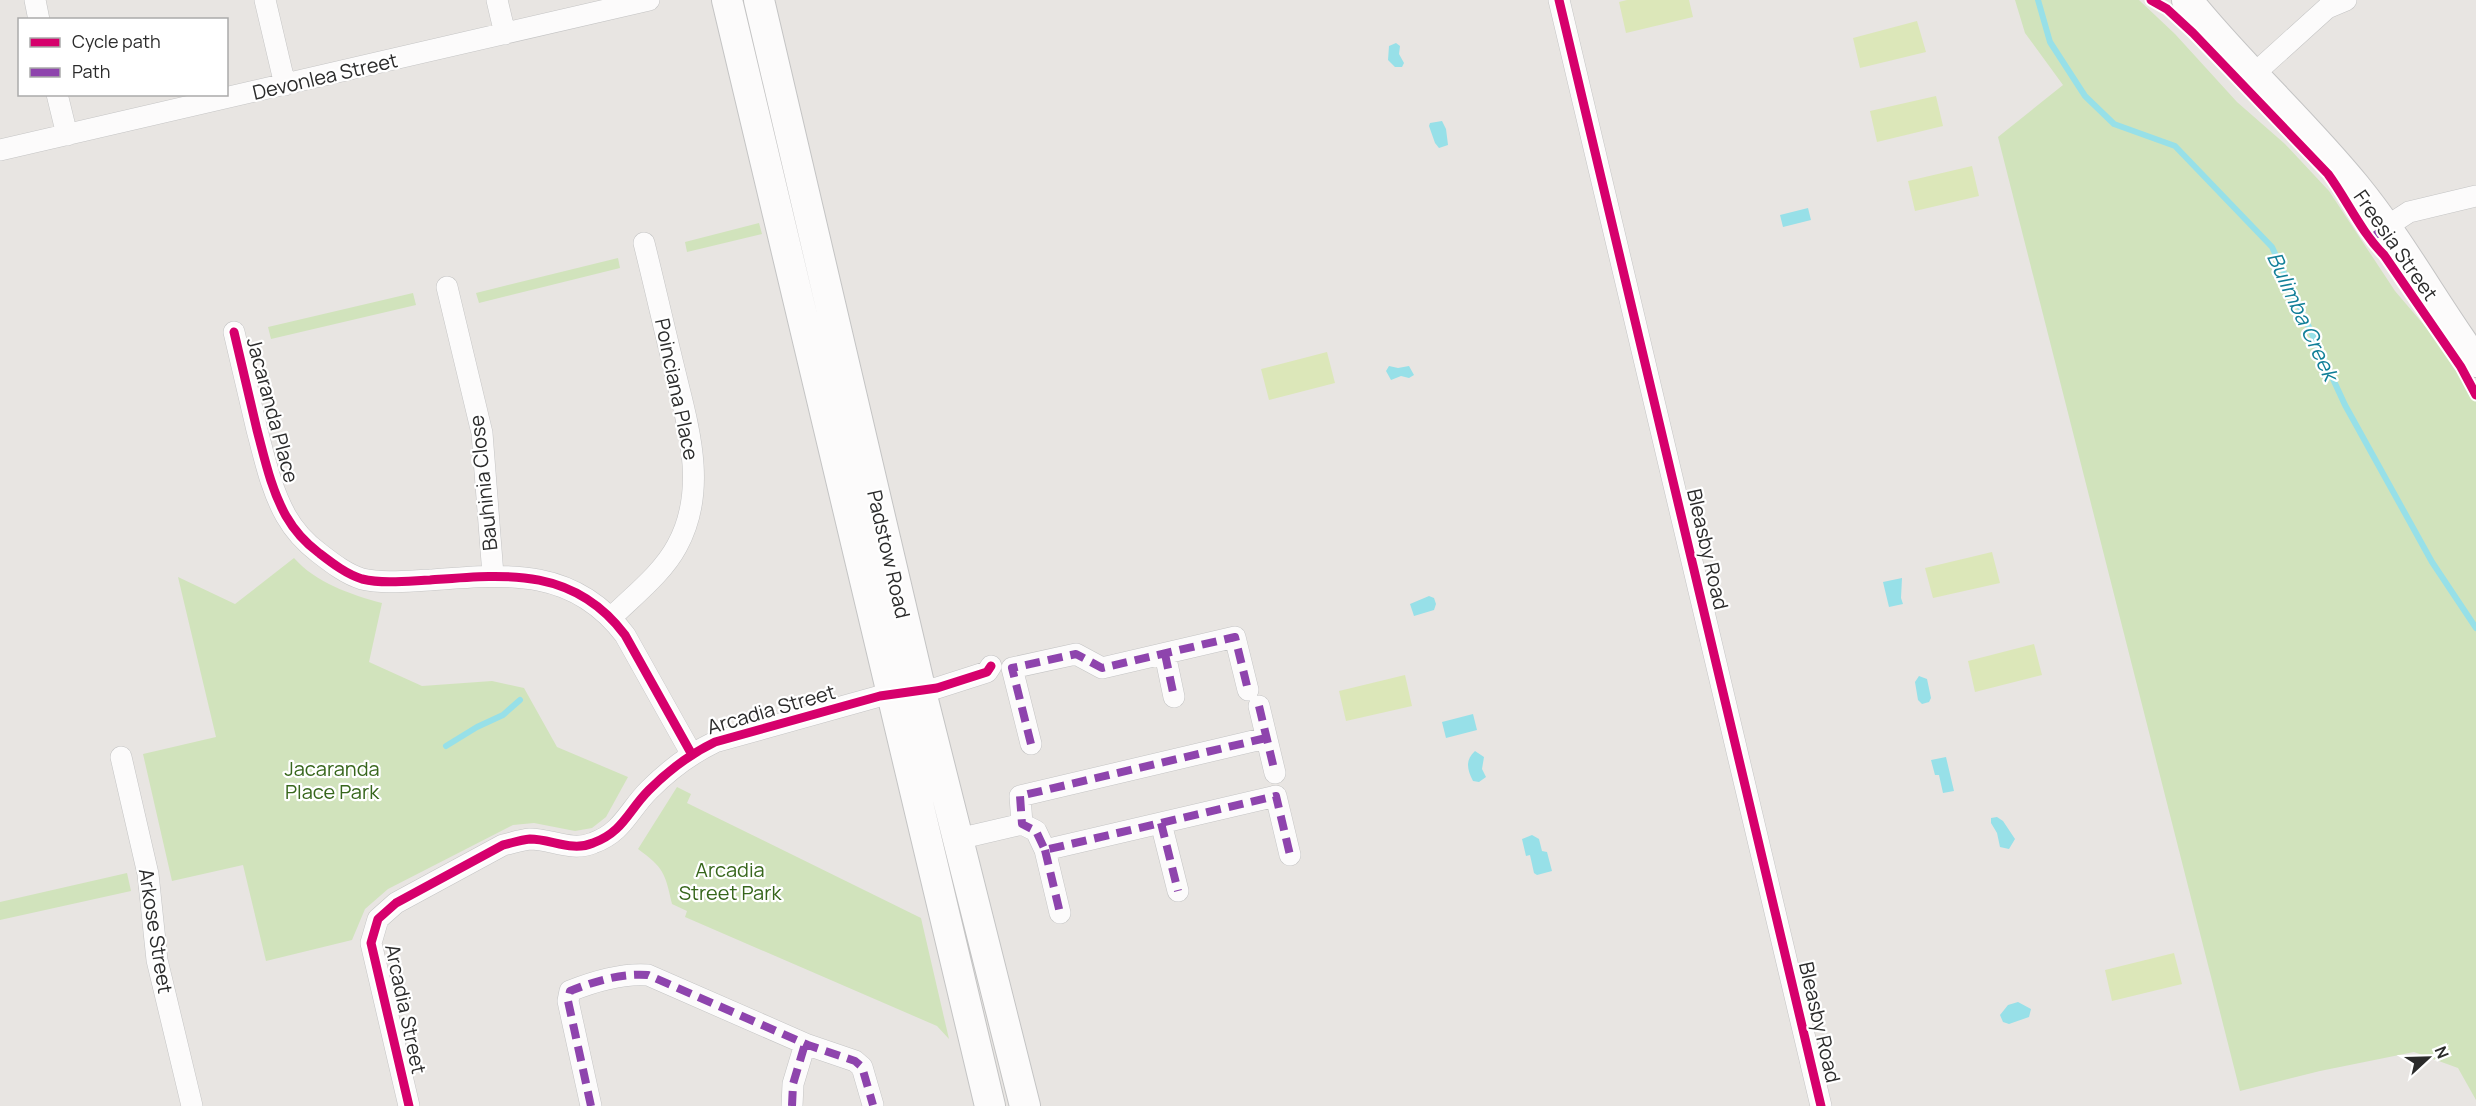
<svg xmlns="http://www.w3.org/2000/svg" width="2476" height="1106" font-family="Manrope,sans-serif">
  <style>
    .green { fill: #d1e3bc }
    .pitch { fill: #dce7b9 }
    .water { fill: #97e0e8 }
    .lines { fill: none; stroke-linecap: round; stroke-linejoin: round }
    .stream { stroke: #97e0e8; stroke-width: 6 }
    .street-casing { stroke: #c4c4c4; stroke-width: 22 }
    .secondary-casing { stroke: #c4c4c4; stroke-width: 32 }
    .street { stroke: #fcfbfb; stroke-width: 21 }
    .secondary { stroke: #fcfbfb; stroke-width: 30 }
    .quiet { stroke: #8e44ad; stroke-width: 8; stroke-dasharray: 15 8; stroke-linecap: butt }
    .cycleway-casing { stroke: #fff; stroke-width: 13 }
    .cycleway { stroke: #d6006c; stroke-width: 9 }
    .labels { text-anchor: middle; dominant-baseline: central; stroke-width: 4.5; stroke-linejoin: round; paint-order: stroke }
    .street-label { font-size: 20px; fill: #2b2b2b; stroke: #fff }
    .park-label { font-size: 20px; fill: #37661c; stroke: #fff }
    .water-label { font-size: 21px; font-style: italic; fill: #117f98; stroke: #fff }
  </style>
  <rect width="100%" height="100%" fill="#e8e5e2"/>
  <path class="green" d="M2015,0h124l36,34 62,68 48,42 44,47 66,100 81,95v714l-18,-32 -44,-16 -94,19 -80,20 -242,-954 65,-52 -38,-52z
    M759,223l3,11 -75,18 -2,-10z
    M618,258l2,10 -141,35 -3,-10z
    M413,293l3,12 -145,34 -3,-12z
    M294,558c21,24 57,37 88,45l-13,59 53,24 70,-5 32,7 33,59 71,30 -22,40 -14,11 -17,3 -41,-8 -21,2 -125,64 -23,20 -13,31 -86,21 -23,-96 -71,16 -29,-127 73,-17 -38,-160 57,27z
    M677,787l14,7 -4,9 234,115 28,121 -12,-13 -252,-109 2,-6 -15,-7c-7,-31 -8,-36 -34,-55z
    M127,873l4,18 -131,29v-18z"/>
  <path class="pitch" d="M1627,0h62l4,17 -67,16 -7,-31z
    M1917,21l9,31 -66,16 -7,-30z
    M1936,96l7,30 -66,16 -7,-31z
    M1972,166l7,30 -64,15 -7,-30z
    M1327,352l8,31 -66,17 -8,-31z
    M1992,552l8,31 -67,15 -8,-30z
    M2034,644l8,31 -67,17 -7,-31z
    M1405,675l7,31 -66,15 -7,-30z
    M2174,953l8,31 -70,17 -7,-31z"/>
  <path class="water" d="M1396,43l4,3 -1,8 5,9 -2,4h-7l-7,-7 1,-14z
    M1442,121l4,8 2,16 -9,3 -4,-5 -6,-17 1,-3z
    M1808,208l3,12 -28,7 -3,-12z
    M1389,366l9,2 11,-2 5,9 -5,3 -8,-2 -10,4 -5,-9z
    M1902,578l-1,20 2,6 -14,3 -6,-25z
    M1429,596l5,2 2,6 -2,6 -20,6 -4,-12z
    M1919,676l8,3 4,19 -2,4 -7,2 -4,-4 -3,-18z
    M1473,714l4,16 -31,8 -4,-16z
    M1475,751l9,6 -2,12 4,8 -7,5 -6,-1c-6,-12 -8,-21 2,-30z
    M1946,757l8,34 -11,2 -4,-18h-4l-4,-15z
    M1997,817l6,4 12,18 -6,10 -9,-2 -3,-14 -6,-10v-5z
    M1532,835l7,4 3,12 5,1 5,19 -15,4 -3,-2 -4,-18 -4,1 -4,-17z
    M2018,1002l13,7 -2,8 -20,7 -6,-2 -3,-7 8,-10z"/>
  <g class="lines">
    <path class="stream" d="M2038,0l12,42 35,54 29,28 61,22 97,101 73,158 87,157 44,66
      M446,746l31,-19 26,-12 17,-15"/>
    <defs>
      <path id="street" d="M35,0l4,20
        M265,0l20,85
        M497,0l8,34
        M1559,0l262,1106
        M2254,74l73,-66 19,-8
        M57,94l10,41
        M0,150l649,-150
        M2386,227l23,-15 67,-16
        M447,287l35,146 11,142
        M234,332c8,33 15,65 23,98 8,30 14,59 29,86 8,14 21,28 33,37 13,10 27,21 43,26 22,5 46,2 68,1 76,-6 144,-13 195,55l66,118
        M612,617c21,-21 50,-43 65,-71 32,-58 10,-123 -4,-182 -10,-41 -19,-81 -29,-121
        M1165,654l9,43
        M1259,706l16,67
        M1031,744l-19,-76 64,-14 26,14 133,-31 13,53
        M121,757l27,117 9,86 35,146
        M1161,823l17,68
        M1022,824l14,7 9,19 231,-54 14,59
        M1022,824l-2,-28 246,-58
        M958,839l64,-15
        M1045,850l15,63
        M409,1106l-38,-163 7,-24 18,-16 107,-58c9,-2 17,-5 27,-6 21,0 42,13 63,4 30,-11 35,-32 56,-53 20,-20 41,-36 66,-48l165,-46 57,-8 50,-16 4,-6
        M591,1106l-23,-105 2,-10c25,-10 52,-18 78,-16l160,70 47,16 7,6 11,38
        M792,1106l1,-22 12,-40"/>
      <path id="secondary" d="M727,0l263,1106
        M759,0l162,692 104,414
        M2187,0c52,65 115,121 168,186 45,55 79,118 121,176"/>
    </defs>
    <use href="#street" class="street-casing"/>
    <use href="#secondary" class="secondary-casing"/>
    <use href="#street" class="street"/>
    <use href="#secondary" class="secondary"/>
    <path class="quiet" d="M2369,240l17,-13
      M1165,654l9,43
      M1259,706l16,67
      M1266,738l-246,58 2,28 14,7 9,19 231,-54 14,59
      M1031,744l-19,-76 64,-14 26,14 133,-31 13,53
      M1161,823l17,68
      M1045,850l15,63
      M591,1106l-23,-105 2,-10c25,-10 52,-18 78,-16l160,70 47,16 7,6 11,38
      M792,1106l1,-22 12,-40"/>
    <defs>
      <path id="cycleway" d="M1559,0l262,1106
        M2151,0l16,9 26,24 135,141c19,26 33,58 56,81l77,112 15,28
        M234,332c8,33 15,65 23,98 8,30 14,59 29,86 8,14 21,28 33,37 13,10 27,21 43,26 22,5 46,2 68,1 76,-6 144,-13 195,55l66,118
        M409,1106l-38,-163 7,-24 18,-16 107,-58c9,-2 17,-5 27,-6 21,0 42,13 63,4 30,-11 35,-32 56,-53 20,-20 41,-36 66,-48l165,-46 57,-8 50,-16 4,-6"/>
    </defs>
    <use href="#cycleway" class="cycleway-casing"/>
    <use href="#cycleway" class="cycleway"/>
  </g>
  <g class="labels">
    <g class="street-label">
      <text transform="translate(325 76) rotate(-13)">Devonlea Street</text>
      <text transform="translate(2396 245) rotate(55)">Freesia Street</text>
      <text transform="translate(677 389) rotate(78)">Poinciana Place</text>
      <text transform="translate(273 410) rotate(75)">Jacaranda Place</text>
      <text transform="translate(483 483) rotate(-96)">Bauhinia Close</text>
      <text transform="translate(1708 549) rotate(77)">Bleasby Road</text>
      <text transform="translate(889 554) rotate(77)">Padstow Road</text>
      <text transform="translate(771 709) rotate(-16)">Arcadia Street</text>
      <text transform="translate(156 931) rotate(81)">Arkose Street</text>
      <text transform="translate(406 1009) rotate(78)">Arcadia Street</text>
      <text transform="translate(1820 1022) rotate(77)">Bleasby Road</text>
    </g>
    <g class="park-label">
      <text x="332" y="768">Jacaranda<tspan x="332" dy="23">Place Park</tspan></text>
      <text x="730" y="869">Arcadia<tspan x="730" dy="23">Street Park</tspan></text>
    </g>
    <g class="water-label">
      <text transform="translate(2303 316) rotate(65)">Bulimba Creek</text>
    </g>
  </g>
  <rect x="18" y="18" width="210" height="78" fill="#ffffff" stroke="#aaaaaa" stroke-width="1.5"/>
  <rect x="30" y="38" width="30" height="9" fill="#d6006c" stroke="#aaaaaa" stroke-width="1.5"/>
  <text x="72" y="48" font-size="18" fill="#2b2b2b">Cycle path</text>
  <rect x="30" y="68" width="30" height="9" fill="#8e44ad" stroke="#aaaaaa" stroke-width="1.5"/>
  <text x="72" y="78" font-size="18" fill="#2b2b2b">Path</text>
  <g transform="translate(2428 1058) rotate(68)" stroke="#ffffff" stroke-width="4.5" paint-order="stroke">
  <path d="M0-4.5L10 22L0 15L-10 22Z" fill="#2b2b2b"/>
  <text y="-9" font-size="16" font-weight="bold" text-anchor="middle" fill="#2b2b2b">N</text>
  </g>
</svg>
